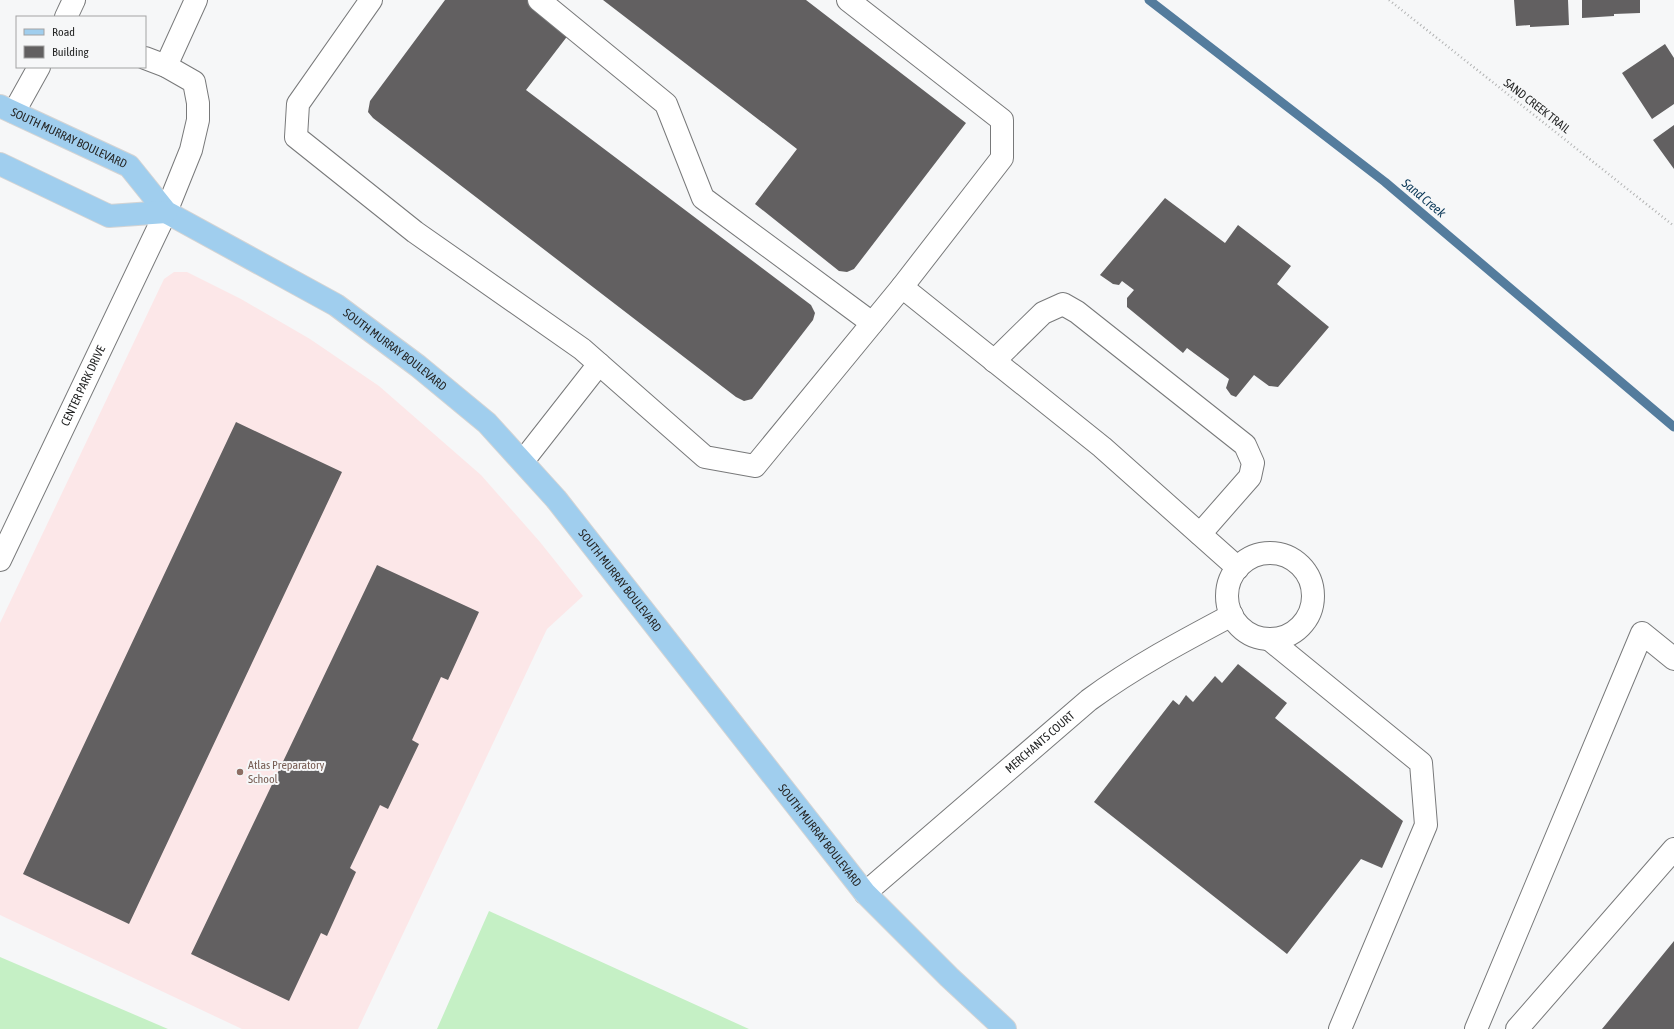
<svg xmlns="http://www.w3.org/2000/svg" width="1674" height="1029" font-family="'Asap Condensed',sans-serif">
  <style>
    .education { fill: #fce7e8 }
    .grass { fill: #c5f0c5 }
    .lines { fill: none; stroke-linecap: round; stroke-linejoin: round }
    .stream { stroke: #547c9d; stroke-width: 9 }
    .building { fill: #626061 }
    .minor-casing { stroke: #78797a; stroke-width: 24 }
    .major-casing { stroke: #d4d4d4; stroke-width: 24 }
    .path { stroke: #b1b2b2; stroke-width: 2.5; stroke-dasharray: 1 3; stroke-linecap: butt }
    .minor { stroke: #fff; stroke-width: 22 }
    .major { stroke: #a0ceee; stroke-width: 22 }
    .education-dot { fill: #8d6e63; stroke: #f6f7f8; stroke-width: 1.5 }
    .labels { text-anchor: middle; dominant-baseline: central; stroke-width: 4; stroke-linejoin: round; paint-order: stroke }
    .street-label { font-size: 12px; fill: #262727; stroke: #f6f7f8 }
    .education-label { font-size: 12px; fill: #785e54; stroke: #f6f7f8; text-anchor: start }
    .water-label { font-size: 13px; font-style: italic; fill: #093757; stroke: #f6f7f8 }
  </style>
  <rect width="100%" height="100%" fill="#f6f7f8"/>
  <path class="education" d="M174,272h13l54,27 69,40 69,47 102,89 59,67 43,54 -36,33 -189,400h-116l-242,-114v-292l164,-344z"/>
  <path class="grass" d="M489,911l260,118h-312z
    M0,957l168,72h-168z"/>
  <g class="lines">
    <path class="stream" d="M1149,0l236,182 289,245"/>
  </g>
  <path class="building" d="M445,0h82l42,34 -43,56 285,215 4,8 -2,7 -61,79 -8,2 -8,-4 -363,-279 -5,-6 2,-11z
    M603,0h203l160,123 -112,146 -7,3 -8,-1 -84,-67 42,-55z
    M1514,0h54l1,25 -39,2v-2l-14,1z
    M1582,0h58v13l-26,1v2l-32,2z
    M1665,44l9,14v46l-22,15 -30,-46z
    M1674,125v44l-21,-29z
    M1165,198l60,45 13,-18 53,41 -14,18 52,43 -51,60 -9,-1 -15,-11 -18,22 -5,-2 -5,-7 3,-9 -42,-31 -4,5 -56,-46v-9l7,-8 -12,-9 -3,4 -6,-1 -13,-9z
    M236,422l106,50 -213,452 -106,-50z
    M377,565l102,47 -31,68 -7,-3 -29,63 7,4 -31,65 -8,-4 -30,63 6,4 -29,64 -6,-3 -32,68 -98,-47z
    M1238,664l49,39 -12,15 128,103 -21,47 -21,-9 -74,95 -193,-152 79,-102 6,5 7,-10 7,7 22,-26 7,7z
    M1674,941v88h-72z"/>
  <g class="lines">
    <defs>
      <g id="minor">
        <path d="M371,0l-73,104 -2,33 119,95 167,117 123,108 50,9 147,-179 100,-129v-38l-154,-120"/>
        <path d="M539,0l127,104 37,94 169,125"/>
        <path d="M66,17l8,-17"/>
        <path d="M166,66l30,-66"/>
        <path d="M14,112l25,-45"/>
        <path d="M902,287l200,160 136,121"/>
        <path d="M994,361l49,-48 20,-9 14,8 168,133 8,18 -3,14 -50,57"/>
        <path d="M523,461l76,-97"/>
        <circle cx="1270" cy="596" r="43"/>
        <path id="s1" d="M0,560l166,-348 25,-62 7,-30v-17l-4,-21 -28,-16 -21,-8"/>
        <path d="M1269,639l152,124 5,62 -86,204"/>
        <path id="s2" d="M865,893l224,-193c45,-33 94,-59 143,-85"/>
        <path d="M1476,1029l166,-396 32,26"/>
        <path d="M1517,1029l157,-180"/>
      </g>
      <g id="major">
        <path id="s3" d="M0,106l129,60 37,46 170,93 82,61 69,57 69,76 309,394 84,84 56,52"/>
        <path d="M0,164l109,52 57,-4"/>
      </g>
    </defs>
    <use href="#minor" class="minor-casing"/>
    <use href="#major" class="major-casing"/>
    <path class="path" d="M1389,0l285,226"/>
    <use href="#minor" class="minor"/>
    <use href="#major" class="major"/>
  </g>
  <circle class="education-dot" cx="240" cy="772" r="4"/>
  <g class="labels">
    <g class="street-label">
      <text transform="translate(1537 106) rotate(38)">SAND CREEK TRAIL</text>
      <text stroke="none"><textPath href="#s3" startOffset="76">SOUTH MURRAY BOULEVARD</textPath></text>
      <text stroke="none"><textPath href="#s3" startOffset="469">SOUTH MURRAY BOULEVARD</textPath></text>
      <text stroke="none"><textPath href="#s1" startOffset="193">CENTER PARK DRIVE</textPath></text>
      <text stroke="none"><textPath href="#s3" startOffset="793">SOUTH MURRAY BOULEVARD</textPath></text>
      <text stroke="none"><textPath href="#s2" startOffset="231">MERCHANTS COURT</textPath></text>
      <text stroke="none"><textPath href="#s3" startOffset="1117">SOUTH MURRAY BOULEVARD</textPath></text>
    </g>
    <g class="education-label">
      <text x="248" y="765">Atlas Preparatory<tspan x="248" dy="14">School</tspan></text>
    </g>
    <g class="water-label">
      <text transform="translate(1424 198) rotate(40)">Sand Creek</text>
    </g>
  </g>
  <rect x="16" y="16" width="130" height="52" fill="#f6f7f8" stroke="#a3a4a4"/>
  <rect x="24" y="29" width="20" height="6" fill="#a0ceee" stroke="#a3a4a4"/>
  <text x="52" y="36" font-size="12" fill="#262727">Road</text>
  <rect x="24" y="46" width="20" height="12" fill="#626061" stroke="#a3a4a4"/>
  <text x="52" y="56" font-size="12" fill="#262727">Building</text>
</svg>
